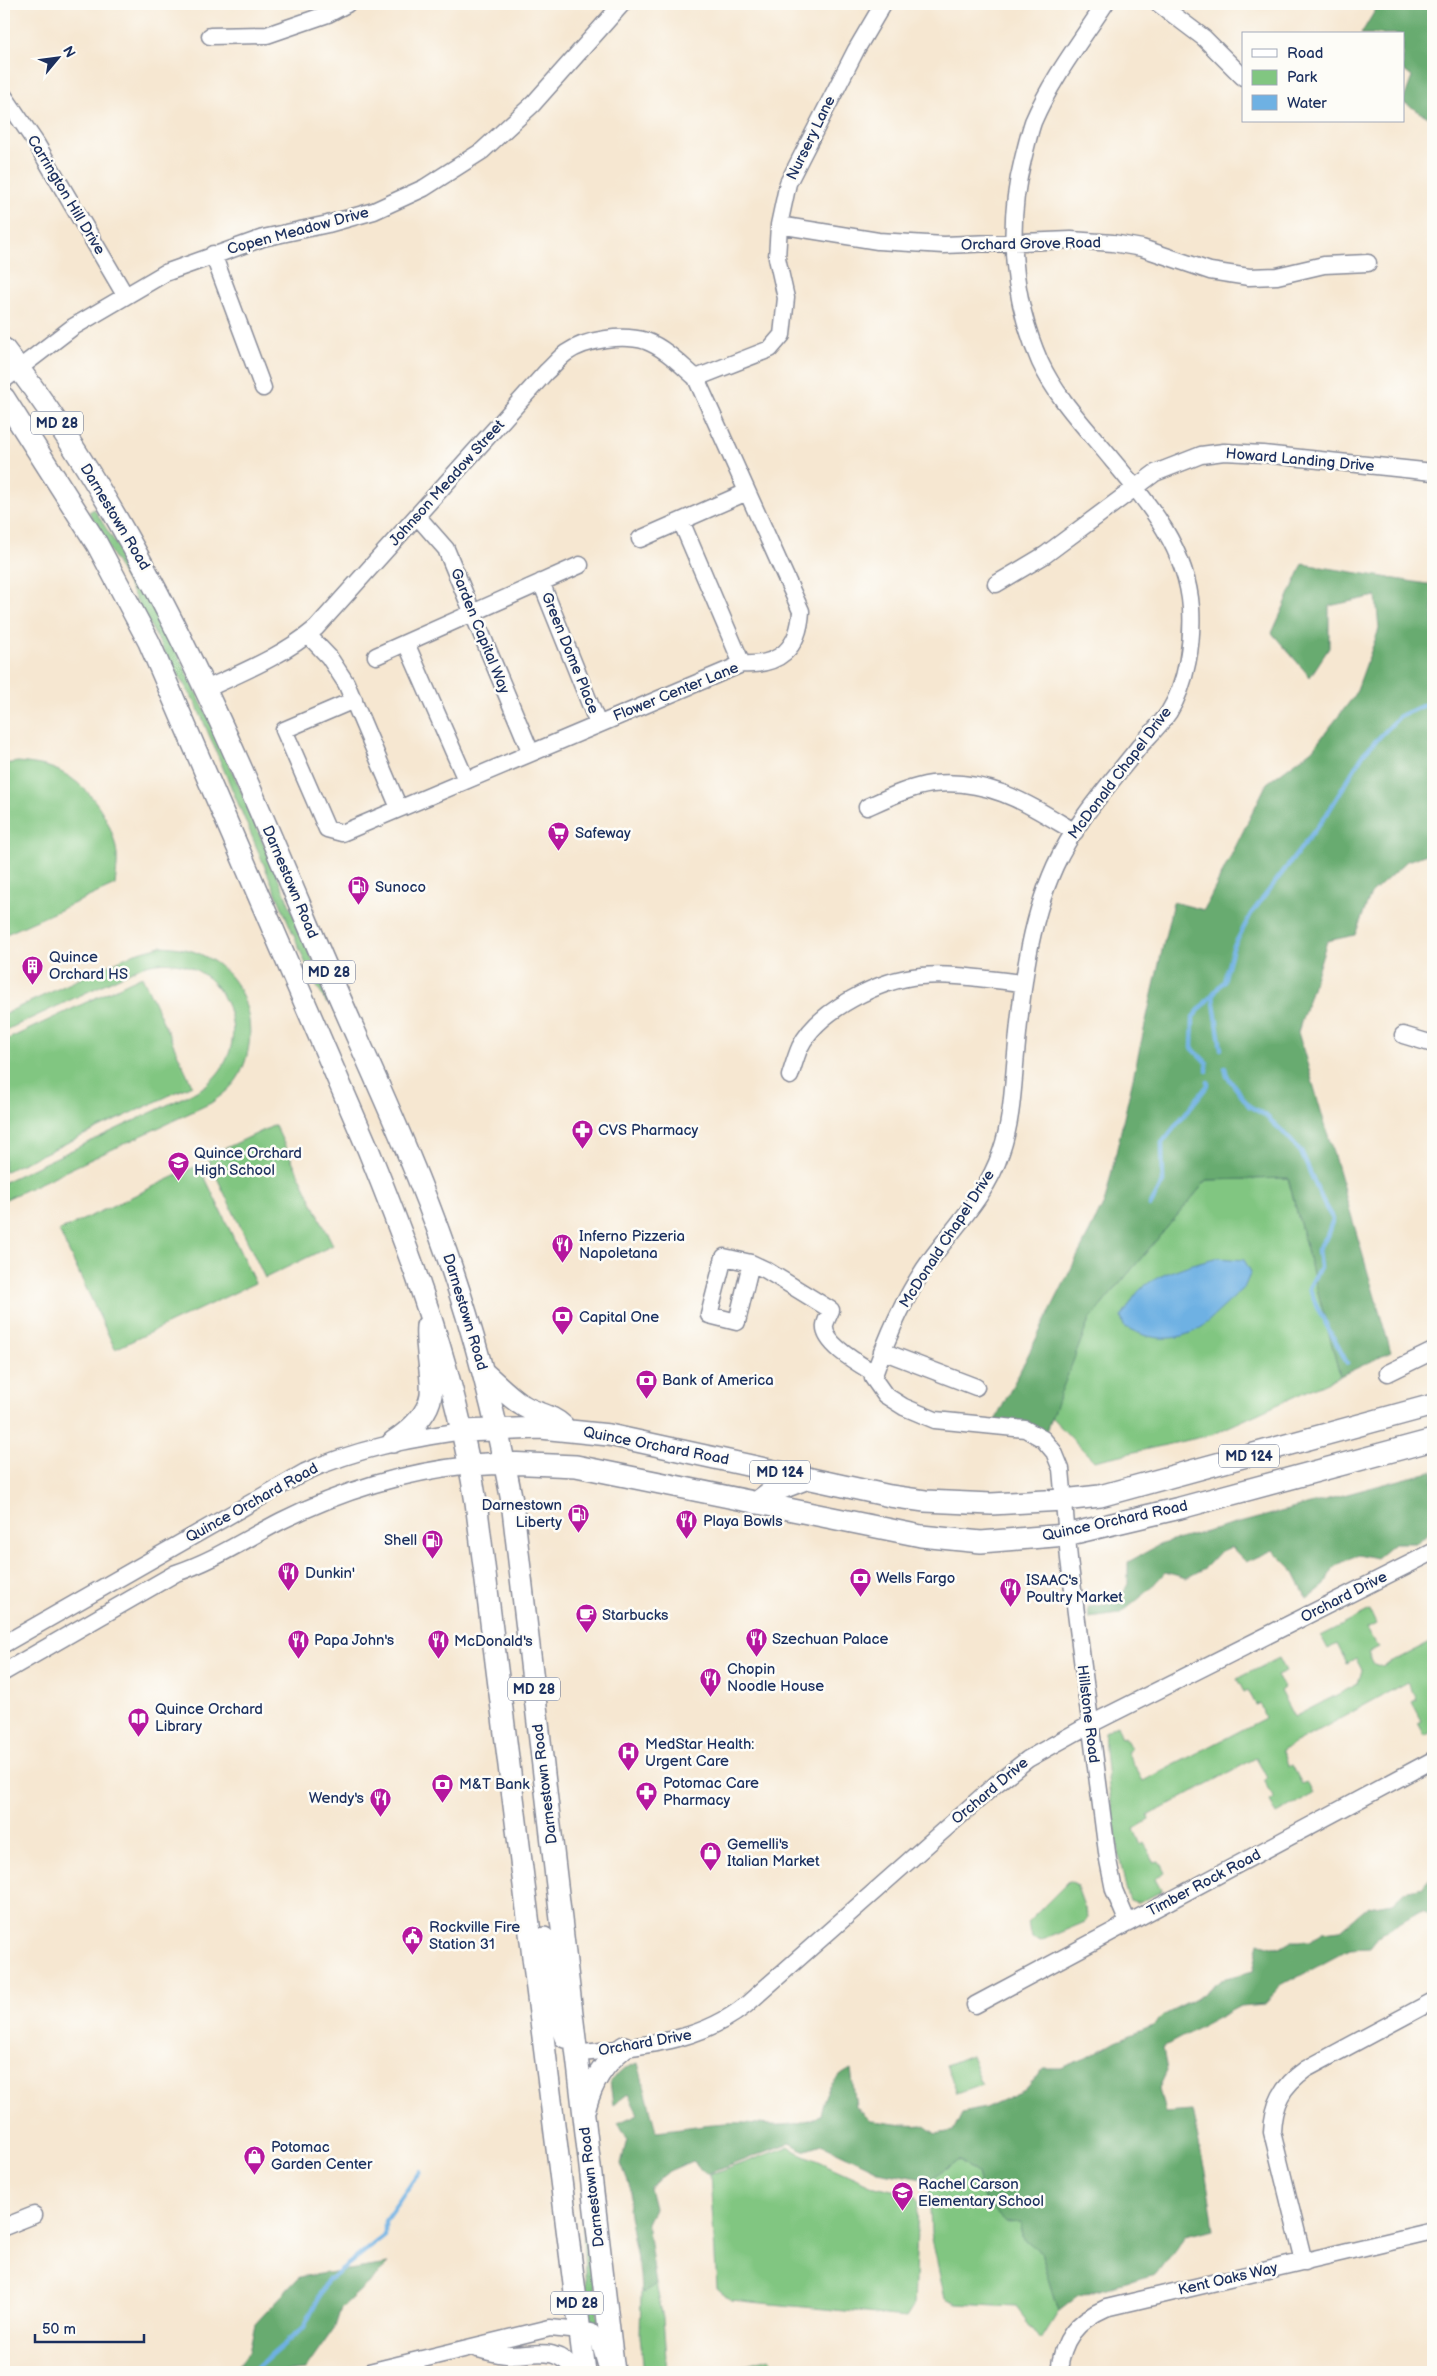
<svg xmlns="http://www.w3.org/2000/svg" width="1437" height="2376" font-family="'Balsamiq Sans',sans-serif">
  <style>
    .green { fill: #81c681; stroke: #4e7a70 }
    .forest { fill: #68ab6f; stroke: #426d66 }
    .water { fill: #6eb1e3; stroke: #4470a0 }
    .lines { fill: none; stroke-linecap: round; stroke-linejoin: round }
    .stream { stroke: #6eb1e3; stroke-width: 4.5 }
    .minor-casing { stroke: #888b98; stroke-width: 19 }
    .major-casing { stroke: #888b98; stroke-width: 24 }
    .minor { stroke: #fff; stroke-width: 16 }
    .major { stroke: #fff; stroke-width: 21 }
    .labels { text-anchor: middle; dominant-baseline: central; stroke-width: 5; stroke-linejoin: round; paint-order: stroke }
    .shield { fill: #fdfcf7; stroke: #5f6c8c; stroke-width: 1 }
    .shield-label { font-size: 14px; font-weight: bold; fill: #1b2f5e }
    .street-label { font-size: 15px; fill: #1b2f5e; stroke: #fdfcf7 }
    .poi-label { font-size: 15px; fill: #1b2f5e; stroke: #fdfcf7; text-anchor: start }
  </style>
  <rect width="100%" height="100%" fill="#fdfcf7"/>
  <filter id="ink" filterUnits="userSpaceOnUse"><feTurbulence type="fractalNoise" baseFrequency=".02" numOctaves="2"/><feDisplacementMap in="SourceGraphic" scale="10" xChannelSelector="R" yChannelSelector="G"/><feConvolveMatrix kernelMatrix="1 2 1 2 8 2 1 2 1" color-interpolation-filters="sRGB"/></filter>
  <filter id="wash" filterUnits="userSpaceOnUse"><feTurbulence type="fractalNoise" baseFrequency=".0096" numOctaves="4" result="noise"/><feDisplacementMap in="SourceGraphic" scale="20" xChannelSelector="R" yChannelSelector="G"/><feGaussianBlur stdDeviation="1.12" result="paint"/><feColorMatrix in="noise" values="0 0 0 0 0 0 0 0 0 0 0 0 0 0 0 0 0 1.4 0 .05"/><feComposite in="paint" operator="in"/></filter>
  <g filter="url(#wash)">
    <rect width="100%" height="100%" fill="#f6e7d1"/>
    <path class="green" d="M94,509c21,34 44,67 63,103 64,125 117,256 171,385l-1,7 -16,-28 -115,-272 -30,-49 -77,-143z
      M18,762c9,1 18,2 27,4 39,10 67,50 72,88 1,10 -1,21 -2,31l-111,50v-171z
      M161,946c16,1 31,3 45,11 43,22 55,78 33,119 -7,12 -17,19 -28,27l-207,97v-18l195,-92c70,-45 21,-148 -56,-124l-139,65v-17l131,-61z
      M142,976l50,109 -188,87v-131z
      M275,1125l58,120 -68,33 -58,-121z
      M199,1165l56,118 -140,66 -56,-118z
      M1288,1178l52,198 -129,59 -117,26 -43,-44 38,-97 118,-140z
      M1370,1611l6,13 -9,5 11,19 -10,5 6,11 9,3 50,-26v32l-2,2 2,5v51l-8,5 -7,-13 4,-2 -10,-19 5,-3 -10,-17 -126,69 8,15 3,-1 10,19 5,-2 6,12 -36,20 -7,-13 4,-2 -10,-19 3,-2 -11,-20 -108,58 1,4 -15,9 7,16 3,-2 10,19 5,-1 6,12 -10,6 6,11 -1,2 -21,11 -9,-3c-8,-13 -29,-156 -25,-168l12,-7 5,13 3,-1 6,12 -4,3 16,29 122,-63 -5,-14 -4,1 -8,-15 -4,2 -7,-13 42,-21 7,13 -9,4 7,13 -4,3 14,26 64,-33 4,-14 -6,-11 -9,5 -10,-20 -9,5 -7,-13z
      M1069,1881l7,3 12,33 -3,5 -45,19 -7,-3 -6,-15z
      M971,2055l11,29 -25,9 -11,-28z
      M787,2147l88,40 40,9 3,6 -4,104 -7,11 -176,-17 -14,-12 -7,-113z
      M958,2160l19,14 7,25 22,23 14,-2 4,19 17,12 18,60 -18,29 -25,-33 -59,-3 -12,-5 -14,-65 -2,-54z
      M585,2202l14,127 -12,-8 -5,-118z
      M656,2284l7,34 4,54h-23l-4,-36 1,-42z
      M768,2358l7,7 -7,7h-47z
      M785,2365l41,4 3,3h-52z"/>
    <path class="forest" d="M1379,4h54v116l-30,-18 9,-25 -9,-7v-36h-42z
      M1303,564l130,21v267l-26,9 -36,33 -16,41 -28,6 -29,91 93,320 -51,24 -52,-198 -81,2 -118,140 -46,119 -50,-14 112,-224 68,-299 31,8 63,-127 45,-33 43,-55 24,-66 -3,-33 -47,10v42l-19,29 -38,-44z
      M1433,1471v57l-16,15h-23l-18,15 -18,-4 -26,14 -7,17 -18,14 -15,-30 -19,-19 -27,12 -15,-15 -11,5 -15,16 -19,10 -21,-6 -18,20 -27,22 -31,4 -1,-11 29,-4 11,-19v-22l33,-18z
      M1433,1875v43l-11,-8 -40,23 -12,15 -20,1 -69,37 -16,18 -25,2 -77,41 4,24 -8,17 6,25 27,-2 15,70 7,48 -29,7 -28,38 -65,17 -15,6 -18,14 -18,-59 -17,-13 -4,-18 -14,1 -22,-23 -7,-25 -18,-14 -30,20 -51,-9 -56,-27 -18,6 -15,-7 -82,31 -15,-13 -23,10 -20,17 5,20 -7,15 9,61 -15,10 -1,-19 -12,-65 3,-20 -10,-26 6,-25 -9,-16 20,-9 -10,-20 -15,11 -3,-24 13,-12 15,-6 18,68c23,-2 47,-7 70,-8 37,-2 58,10 94,-8 4,-22 11,-36 31,-46l5,38 15,14c18,1 34,6 52,4l13,9 17,-3 9,-18 23,-5 42,-19 16,-21h17l26,-10 30,-17 37,-15 11,-11 32,-16 26,-20 31,-8 6,-29 21,6 12,-7h17l14,-9 17,-2 28,-24 25,-4 14,-13 16,-3z
      M389,2264l-48,44 -6,19 -30,43 -22,2h-49l15,-21 6,-27 44,-47z"/>
    <path class="water" d="M1216,1258l28,2 7,12 -7,16 -42,39c-26,16 -52,14 -78,-1l-3,-9c7,-7 11,-20 20,-28 14,-14 55,-27 75,-31z"/>
    <g class="lines">
      <path class="stream" d="M1213,996l8,53
        M1225,1068l2,8 22,30 16,9 18,17 18,20 24,54 8,13 -6,17 -9,13 2,18 -11,21 10,23 28,52
        M1207,1071v-8l-15,-15 1,-31 31,-36 9,-33 18,-34 76,-100 37,-61 36,-37 33,-15
        M1150,1206l13,-24 -1,-39 46,-58v-3
        M252,2372l52,-45 23,-46 58,-46v-14l35,-50"/>
    </g>
  </g>
  <g filter="url(#ink)">
    <g class="lines">
      <defs>
        <path id="minor" d="M1105,4c-25,38 -54,76 -72,118 -4,12 -7,25 -10,37 -17,67 -11,139 17,203 17,37 48,68 73,99 36,43 74,88 78,147 2,33 -4,75 -22,104 -8,12 -20,24 -30,35 -30,38 -64,75 -84,119 -27,60 -33,123 -39,188 -3,32 -4,67 -15,98 -13,40 -42,70 -67,103 -28,37 -46,79 -61,123l12,17 19,12 31,13 90,9 18,10 11,13 7,17 8,90 39,301 6,30 14,33
          M1159,4l45,34 39,39
          M210,36l57,-1 61,-21 19,-10
          M4,96l32,47 89,152
          M779,225l99,16 66,4 127,-5 42,3 29,5 68,23 39,6 28,-1 47,-11 44,-2
          M213,254l50,134
          M696,378l74,-29 12,-14 4,-37 -9,-40 2,-33 9,-42 68,-133 27,-46
          M4,380l69,-53 92,-54 98,-35 65,-14 46,-13 50,-23 58,-37 51,-47 89,-100
          M417,516l29,33 85,204
          M681,521l61,143
          M640,539l107,-47
          M541,582l57,142
          M996,584l49,-29 110,-82 46,-18 23,-3 39,2 170,18
          M308,635l21,22 17,26 53,125
          M406,643l60,137
          M376,656l204,-91
          M206,689c39,-18 78,-34 110,-61l230,-256c7,-6 13,-14 20,-19 20,-14 57,-19 80,-12 19,7 35,24 50,37l105,233c-2,38 -22,55 -59,53l-400,169 -15,-4 -43,-99 70,-30
          M867,807c20,-9 43,-20 65,-23 58,-6 96,20 143,48
          M1403,1035l30,9
          M790,1076c3,-9 6,-20 10,-29 18,-37 81,-68 121,-71 33,-3 68,4 102,7
          M751,1263l-14,59 -28,-7 15,-58 27,6 15,7 65,40c-2,5 -5,10 -6,15 -3,19 36,40 49,48
          M882,1351l94,36
          M1388,1373l45,-22
          M4,1644l301,-172c51,-23 103,-33 158,-41
          M4,1672l172,-99c37,-12 70,-34 105,-52 60,-30 123,-49 189,-56
          M975,2005l458,-245
          M576,2054c60,-8 122,-10 170,-49l250,-221 32,-25 61,-34 344,-173
          M4,2227l30,-12
          M1304,2262l-32,-130c1,-28 10,-46 34,-63l127,-68
          M477,2349c10,2 21,6 31,6 29,0 48,-10 68,17
          M369,2372l181,-44 41,4 8,9 8,27
          M1059,2372c3,-32 17,-51 47,-64l327,-77"/>
        <path id="major" d="M4,349c141,182 226,391 315,601 43,101 92,201 128,305 28,80 49,162 65,246l102,871
          M4,398l93,146 52,98 219,507c47,115 88,230 108,353l109,870
          M483,1372c13,11 25,24 39,33 13,9 29,9 41,21
          M463,1431l78,-3 68,7 281,61 35,5 66,3 72,-4 37,-4 333,-91
          M393,1442c15,-10 35,-27 38,-47 2,-20 -6,-46 -4,-69
          M470,1465l35,-2 71,3 345,70 60,6 85,-7 114,-27 253,-68
          M756,1503l13,-10 39,-15
          M544,1938l11,68 10,31
          M585,2108c7,-26 18,-44 39,-61"/>
      </defs>
      <use href="#minor" class="minor-casing"/>
      <use href="#major" class="major-casing"/>
      <use href="#minor" class="minor"/>
      <use href="#major" class="major"/>
    </g>
  </g>
  <defs>
    <symbol id="supermarket-pin" viewBox="-11 -11 22 30"><path d="M0 17L-7.5 6A9.5 9.5 0 1 1 7.5 6Z" fill="#b5179e" stroke="#fdfcf7"/><path d="M-6-5.5h2.5l.6 2H6L4.5 2H-2.5L-4.4-4H-6ZM-1.5 3.2a1.3 1.3 0 1 0 .1 0ZM3 3.2a1.3 1.3 0 1 0 .1 0Z" fill="#fff"/></symbol>
    <symbol id="fuel-pin" viewBox="-11 -11 22 30"><path d="M0 17L-7.5 6A9.5 9.5 0 1 1 7.5 6Z" fill="#b5179e" stroke="#fdfcf7"/><path d="M-5.5-6h7V0h2V4h1.3V-2.5L3-4.5l.8-.8L6-3V5H2.5V1h-1V6h-7ZM-4.2-4.7v3.2H.2V-4.7Z" fill="#fff"/></symbol>
    <symbol id="building-pin" viewBox="-11 -11 22 30"><path d="M0 17L-7.5 6A9.5 9.5 0 1 1 7.5 6Z" fill="#b5179e" stroke="#fdfcf7"/><path d="M-4-6H4V6H1V3H-1V6H-4ZM-2.5-4.3h1.7v1.8h-1.7ZM.8-4.3h1.7v1.8H.8ZM-2.5-1h1.7V.8h-1.7ZM.8-1h1.7V.8H.8Z" fill="#fff"/></symbol>
    <symbol id="pharmacy-pin" viewBox="-11 -11 22 30"><path d="M0 17L-7.5 6A9.5 9.5 0 1 1 7.5 6Z" fill="#b5179e" stroke="#fdfcf7"/><path d="M-2-6h4v4h4v4h-4v4h-4v-4h-4v-4h4Z" fill="#fff"/></symbol>
    <symbol id="school-pin" viewBox="-11 -11 22 30"><path d="M0 17L-7.5 6A9.5 9.5 0 1 1 7.5 6Z" fill="#b5179e" stroke="#fdfcf7"/><path d="M0-5L7-2L0 1L-7-2ZM-4 1L0 2.5L4 1V4Q0 6-4 4Z" fill="#fff"/></symbol>
    <symbol id="restaurant-pin" viewBox="-11 -11 22 30"><path d="M0 17L-7.5 6A9.5 9.5 0 1 1 7.5 6Z" fill="#b5179e" stroke="#fdfcf7"/><path d="M-5-6h1v4h1v-4h1v4h1v-4h1v5L-1.5 .5V6h-2V.5L-5-1ZM5-6V6H3V1.5H1.5Q1.5-4 5-6Z" fill="#fff"/></symbol>
    <symbol id="bank-pin" viewBox="-11 -11 22 30"><path d="M0 17L-7.5 6A9.5 9.5 0 1 1 7.5 6Z" fill="#b5179e" stroke="#fdfcf7"/><path d="M-6-4H6V4H-6ZM0-2.3a2.3 2.3 0 1 0 0 4.6a2.3 2.3 0 1 0 0-4.6Z" fill="#fff"/></symbol>
    <symbol id="cafe-pin" viewBox="-11 -11 22 30"><path d="M0 17L-7.5 6A9.5 9.5 0 1 1 7.5 6Z" fill="#b5179e" stroke="#fdfcf7"/><path d="M-5.5-4.5H6V0H3Q3 3.5 0 3.5H-2.5Q-5.5 3.5-5.5 0ZM3-3.2v2h1.7v-2ZM-6 4.5H4V6H-6Z" fill="#fff"/></symbol>
    <symbol id="library-pin" viewBox="-11 -11 22 30"><path d="M0 17L-7.5 6A9.5 9.5 0 1 1 7.5 6Z" fill="#b5179e" stroke="#fdfcf7"/><path d="M-6-4Q-3-5.5-.7-3.5V5Q-3 3-6 4ZM6-4Q3-5.5 .7-3.5V5Q3 3 6 4Z" fill="#fff"/></symbol>
    <symbol id="hospital-pin" viewBox="-11 -11 22 30"><path d="M0 17L-7.5 6A9.5 9.5 0 1 1 7.5 6Z" fill="#b5179e" stroke="#fdfcf7"/><path d="M-5-5h3v3.5h4V-5h3V5h-3V1.5h-4V5h-3Z" fill="#fff"/></symbol>
    <symbol id="shop-pin" viewBox="-11 -11 22 30"><path d="M0 17L-7.5 6A9.5 9.5 0 1 1 7.5 6Z" fill="#b5179e" stroke="#fdfcf7"/><path d="M-5-2.5h2.3a2.7 3.5 0 0 1 5.4 0H5L5.5 6h-11ZM-1.5-2.5h3a1.5 2.3 0 0 0-3 0Z" fill="#fff"/></symbol>
    <symbol id="civic-pin" viewBox="-11 -11 22 30"><path d="M0 17L-7.5 6A9.5 9.5 0 1 1 7.5 6Z" fill="#b5179e" stroke="#fdfcf7"/><path d="M-.6-6.5H3V-4.5H.6V-3L4-1V1h2V6H-6V1h2V-1L-.6-3ZM-1.2 2.5V6h2.4V2.5Z" fill="#fff"/></symbol>
  </defs>
  <g fill-rule="evenodd">
    <use href="#supermarket-pin" x="546" y="820" width="25" height="34"/>
    <use href="#fuel-pin" x="346" y="874" width="25" height="34"/>
    <use href="#building-pin" x="20" y="954" width="25" height="34"/>
    <use href="#pharmacy-pin" x="570" y="1118" width="25" height="34"/>
    <use href="#school-pin" x="166" y="1150" width="25" height="34"/>
    <use href="#restaurant-pin" x="550" y="1232" width="25" height="34"/>
    <use href="#bank-pin" x="550" y="1304" width="25" height="34"/>
    <use href="#bank-pin" x="634" y="1368" width="25" height="34"/>
    <use href="#fuel-pin" x="566" y="1502" width="25" height="34"/>
    <use href="#restaurant-pin" x="674" y="1508" width="25" height="34"/>
    <use href="#fuel-pin" x="420" y="1528" width="25" height="34"/>
    <use href="#restaurant-pin" x="276" y="1560" width="25" height="34"/>
    <use href="#bank-pin" x="848" y="1566" width="25" height="34"/>
    <use href="#restaurant-pin" x="998" y="1576" width="25" height="34"/>
    <use href="#cafe-pin" x="574" y="1602" width="25" height="34"/>
    <use href="#restaurant-pin" x="744" y="1626" width="25" height="34"/>
    <use href="#restaurant-pin" x="286" y="1628" width="25" height="34"/>
    <use href="#restaurant-pin" x="426" y="1628" width="25" height="34"/>
    <use href="#restaurant-pin" x="698" y="1666" width="25" height="34"/>
    <use href="#library-pin" x="126" y="1706" width="25" height="34"/>
    <use href="#hospital-pin" x="616" y="1740" width="25" height="34"/>
    <use href="#bank-pin" x="430" y="1772" width="25" height="34"/>
    <use href="#pharmacy-pin" x="634" y="1780" width="25" height="34"/>
    <use href="#restaurant-pin" x="368" y="1786" width="25" height="34"/>
    <use href="#shop-pin" x="698" y="1840" width="25" height="34"/>
    <use href="#civic-pin" x="400" y="1924" width="25" height="34"/>
    <use href="#shop-pin" x="242" y="2144" width="25" height="34"/>
    <use href="#school-pin" x="890" y="2180" width="25" height="34"/>
  </g>
  <g class="labels">
    <g class="shield">
      <rect x="31" y="411.5" width="52" height="23" rx="4"/>
      <rect x="303" y="960.5" width="52" height="23" rx="4"/>
      <rect x="1219" y="1444.5" width="60" height="23" rx="4"/>
      <rect x="750" y="1460.5" width="60" height="23" rx="4"/>
      <rect x="508" y="1677.5" width="52" height="23" rx="4"/>
      <rect x="551" y="2291.5" width="52" height="23" rx="4"/>
    </g>
    <g class="shield-label">
      <text x="57" y="423">MD 28</text>
      <text x="329" y="972">MD 28</text>
      <text x="1249" y="1456">MD 124</text>
      <text x="780" y="1472">MD 124</text>
      <text x="534" y="1689">MD 28</text>
      <text x="577" y="2303">MD 28</text>
    </g>
    <g class="street-label">
      <text transform="translate(811 138) rotate(-64)">Nursery Lane</text>
      <text transform="translate(66 195) rotate(59)">Carrington Hill Drive</text>
      <text transform="translate(298 231) rotate(-15)">Copen Meadow Drive</text>
      <text transform="translate(1031 244) rotate(-1)">Orchard Grove Road</text>
      <text transform="translate(1300 460) rotate(5)">Howard Landing Drive</text>
      <text transform="translate(447 483) rotate(-48)">Johnson Meadow Street</text>
      <text transform="translate(115 517) rotate(59)">Darnestown Road</text>
      <text transform="translate(480 631) rotate(68)">Garden Capital Way</text>
      <text transform="translate(570 653) rotate(68)">Green Dome Place</text>
      <text transform="translate(676 692) rotate(-22)">Flower Center Lane</text>
      <text transform="translate(1120 773) rotate(-53)">McDonald Chapel Drive</text>
      <text transform="translate(290 882) rotate(67)">Darnestown Road</text>
      <text transform="translate(947 1239) rotate(-57)">McDonald Chapel Drive</text>
      <text transform="translate(465 1312) rotate(73)">Darnestown Road</text>
      <text transform="translate(656 1446) rotate(11)">Quince Orchard Road</text>
      <text transform="translate(252 1503) rotate(-29)">Quince Orchard Road</text>
      <text transform="translate(1115 1521) rotate(-12)">Quince Orchard Road</text>
      <text transform="translate(1344 1597) rotate(-27)">Orchard Drive</text>
      <text transform="translate(1088 1714) rotate(83)">Hillstone Road</text>
      <text transform="translate(545 1784) rotate(-97)">Darnestown Road</text>
      <text transform="translate(990 1791) rotate(-40)">Orchard Drive</text>
      <text transform="translate(1204 1883) rotate(-28)">Timber Rock Road</text>
      <text transform="translate(645 2043) rotate(-10)">Orchard Drive</text>
      <text transform="translate(592 2187) rotate(-97)">Darnestown Road</text>
      <text transform="translate(1228 2279) rotate(-13)">Kent Oaks Way</text>
    </g>
    <g class="poi-label">
      <text x="575" y="833">Safeway</text>
      <text x="375" y="887">Sunoco</text>
      <text x="49" y="957">Quince<tspan x="49" dy="17">Orchard HS</tspan></text>
      <text x="598" y="1130">CVS Pharmacy</text>
      <text x="194" y="1153">Quince Orchard<tspan x="194" dy="17">High School</tspan></text>
      <text x="579" y="1236">Inferno Pizzeria<tspan x="579" dy="17">Napoletana</tspan></text>
      <text x="579" y="1317">Capital One</text>
      <text x="662" y="1380">Bank of America</text>
      <text x="562" y="1505" text-anchor="end">Darnestown<tspan x="562" dy="17">Liberty</tspan></text>
      <text x="703" y="1521">Playa Bowls</text>
      <text x="417" y="1540" text-anchor="end">Shell</text>
      <text x="305" y="1573">Dunkin'</text>
      <text x="876" y="1578">Wells Fargo</text>
      <text x="1026" y="1580">ISAAC's<tspan x="1026" dy="17">Poultry Market</tspan></text>
      <text x="602" y="1615">Starbucks</text>
      <text x="772" y="1639">Szechuan Palace</text>
      <text x="314" y="1640">Papa John's</text>
      <text x="454" y="1641">McDonald's</text>
      <text x="727" y="1669">Chopin<tspan x="727" dy="17">Noodle House</tspan></text>
      <text x="155" y="1709">Quince Orchard<tspan x="155" dy="17">Library</tspan></text>
      <text x="645" y="1744">MedStar Health:<tspan x="645" dy="17">Urgent Care</tspan></text>
      <text x="663" y="1783">Potomac Care<tspan x="663" dy="17">Pharmacy</tspan></text>
      <text x="459" y="1784">M&amp;T Bank</text>
      <text x="364" y="1798" text-anchor="end">Wendy's</text>
      <text x="727" y="1844">Gemelli's<tspan x="727" dy="17">Italian Market</tspan></text>
      <text x="429" y="1927">Rockville Fire<tspan x="429" dy="17">Station 31</tspan></text>
      <text x="271" y="2147">Potomac<tspan x="271" dy="17">Garden Center</tspan></text>
      <text x="918" y="2184">Rachel Carson<tspan x="918" dy="17">Elementary School</tspan></text>
    </g>
  </g>
  <rect width="1437" height="2376" fill="none" stroke="#fdfcf7" stroke-width="20"/>
  <rect x="1242" y="32" width="162" height="90" fill="#fdfcf7" stroke="#a3aaba"/>
  <rect x="1252" y="49" width="25" height="8" fill="#ffffff" stroke="#a3aaba"/>
  <text x="1287" y="58" font-size="15" fill="#1b2f5e">Road</text>
  <rect x="1252" y="70" width="25" height="15" fill="#81c681" stroke="#a3aaba"/>
  <text x="1287" y="82" font-size="15" fill="#1b2f5e">Park</text>
  <rect x="1252" y="95" width="25" height="15" fill="#6eb1e3" stroke="#a3aaba"/>
  <text x="1287" y="108" font-size="15" fill="#1b2f5e">Water</text>
  <g transform="translate(58 58) rotate(61)" stroke="#fdfcf7" stroke-width="4" paint-order="stroke">
  <path d="M0-4L9 19L0 12L-9 19Z" fill="#1b2f5e"/>
  <text y="-8" font-size="14" font-weight="bold" text-anchor="middle" fill="#1b2f5e">N</text>
  </g>
  <path d="M35 2334v8h109v-8" fill="none" stroke="#1b2f5e" stroke-width="2.5"/>
  <text x="42" y="2334" font-size="15" fill="#1b2f5e" stroke="#fdfcf7" stroke-width="4" paint-order="stroke">50 m</text>
</svg>
